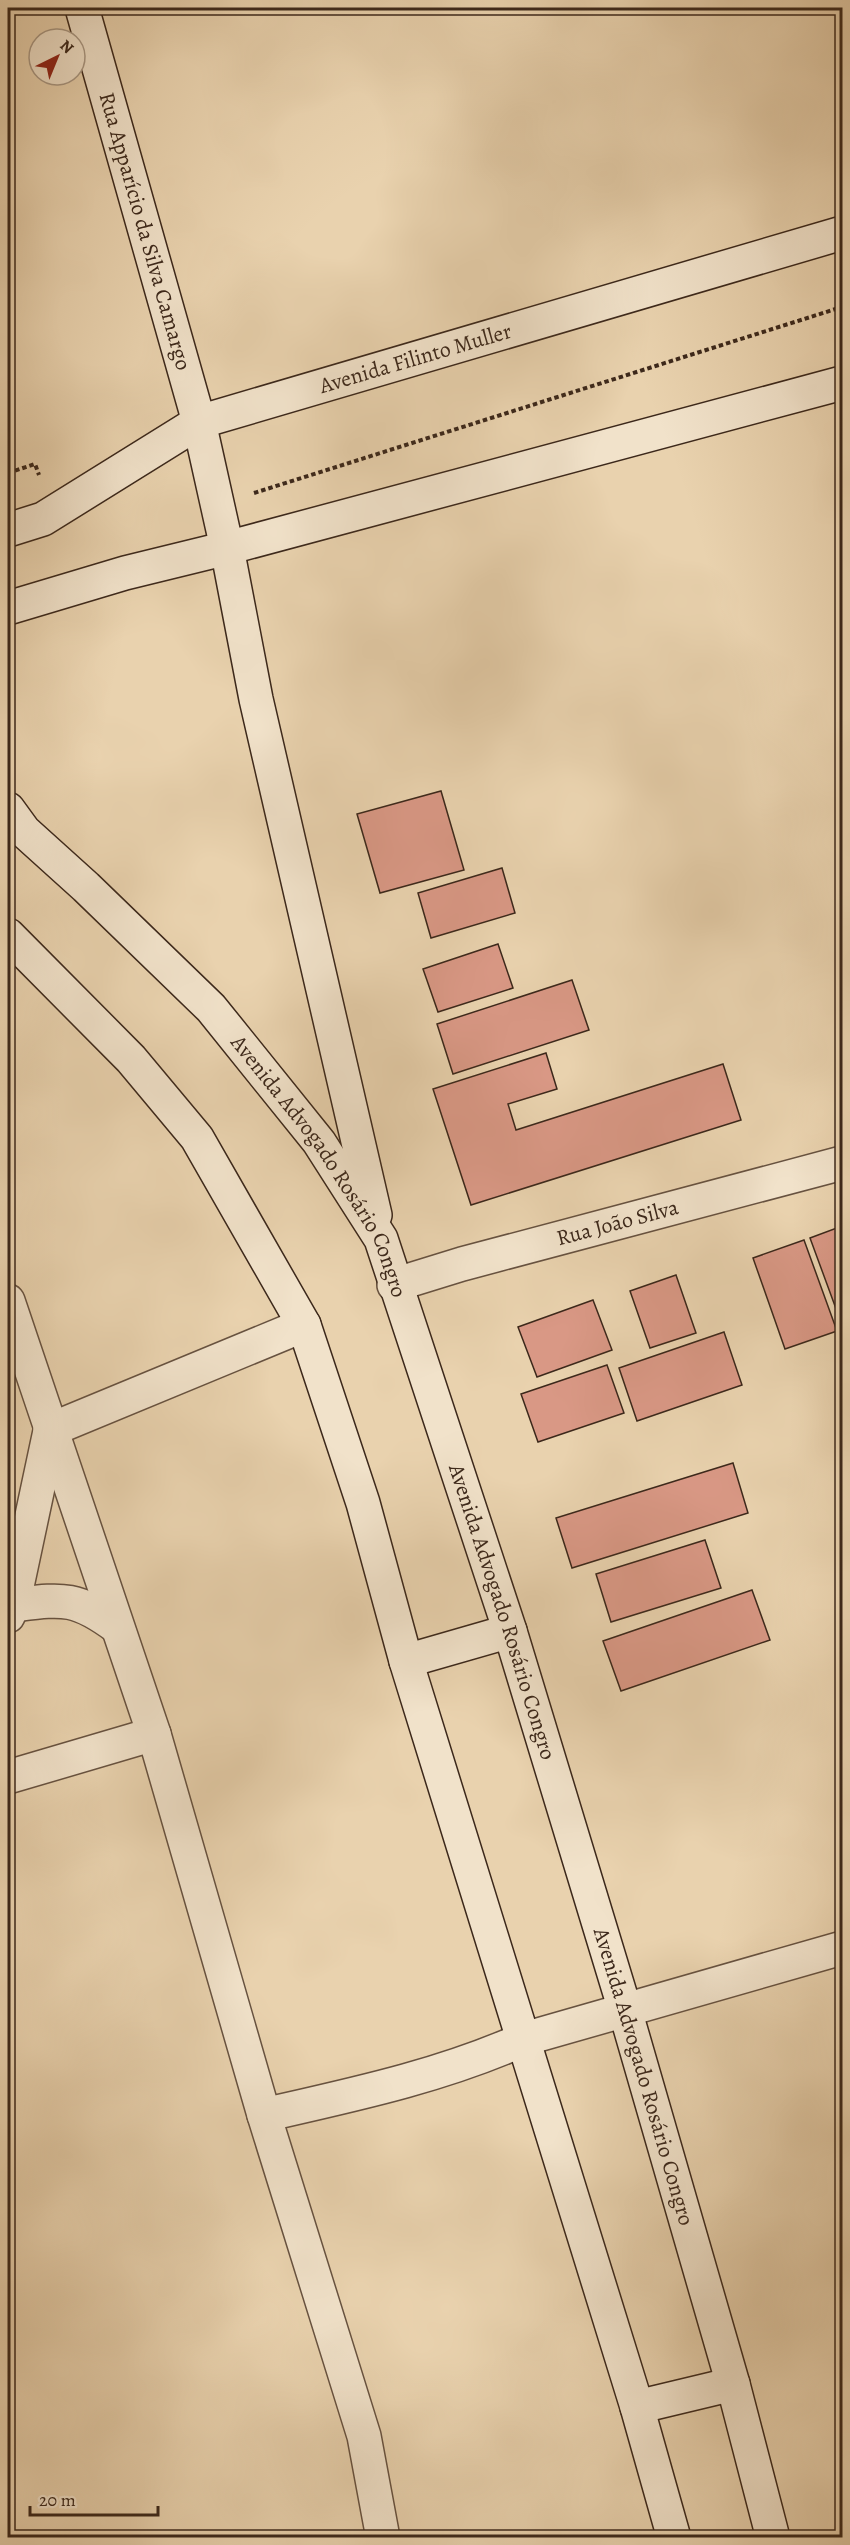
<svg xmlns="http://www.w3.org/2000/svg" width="850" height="2545" font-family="Alegreya,serif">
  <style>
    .building { fill: #d99885; stroke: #3c281b; stroke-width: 1.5 }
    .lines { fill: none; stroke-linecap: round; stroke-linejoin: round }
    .street-casing { stroke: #675240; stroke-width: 36 }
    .secondary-casing { stroke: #3c281b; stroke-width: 36 }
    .path { stroke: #3c281b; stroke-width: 4; stroke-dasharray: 4.5 3; stroke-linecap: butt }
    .street { stroke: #f1e2ca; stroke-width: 33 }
    .secondary { stroke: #f1e2ca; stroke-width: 33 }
    .labels { text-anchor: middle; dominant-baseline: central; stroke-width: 5; stroke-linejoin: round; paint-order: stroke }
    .street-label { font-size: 22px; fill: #3c281b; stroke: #f1e2ca }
  </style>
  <rect width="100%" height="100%" fill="#e9d2ae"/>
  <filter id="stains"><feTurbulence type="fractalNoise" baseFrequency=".00333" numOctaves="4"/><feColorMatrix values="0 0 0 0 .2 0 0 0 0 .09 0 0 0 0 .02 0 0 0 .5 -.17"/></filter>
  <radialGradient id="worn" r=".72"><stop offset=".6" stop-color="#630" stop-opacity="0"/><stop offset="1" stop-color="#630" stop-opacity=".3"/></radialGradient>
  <path class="building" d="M441,791l23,79 -84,23 -23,-79z
    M502,868l13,45 -84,25 -13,-45z
    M498,944l15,44 -75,24 -15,-43z
    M572,980l17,50 -136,44 -16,-50z
    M546,1053l11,36 -49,15 8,26 207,-66 18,56 -270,85 -38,-116z
    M842,1226v99l-32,-87z
    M804,1240l33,91 -52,18 -32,-91z
    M676,1275l20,58 -46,15 -20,-57z
    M593,1300l19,50 -75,27 -19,-50z
    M724,1332l18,53 -105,36 -18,-53z
    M607,1365l17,48 -86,29 -17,-48z
    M733,1463l15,50 -176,55 -16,-50z
    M705,1540l16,48 -110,34 -15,-48z
    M752,1590l18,50 -149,51 -18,-50z"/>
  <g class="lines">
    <defs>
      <g id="street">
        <path id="s1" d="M394,1285l68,-21 380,-101"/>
        <path d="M8,1301l146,433 110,381 100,321 19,102"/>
        <path d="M50,1430l254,-105"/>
        <path d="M13,1605c50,-6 62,-9 104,22"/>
        <path d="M8,1616l5,-11 37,-174"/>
        <path d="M8,1777l146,-43"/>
        <path d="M264,2115c88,-20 178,-39 260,-76l318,-91"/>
      </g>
      <g id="secondary">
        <path id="s2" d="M82,8l117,414 28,126 29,151 119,516"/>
        <path id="s3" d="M8,530l35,-11 156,-97 643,-189"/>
        <path d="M8,608l117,-35 102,-25 615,-165"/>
        <path id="s4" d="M8,809l16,22 62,56 125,121 108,134 62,97 129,392 115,379 108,374 40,154"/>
        <path d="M8,935l123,124 66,79 107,187 59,178 43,158 231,746 37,131"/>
        <path d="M406,1661l104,-30"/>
        <path d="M637,2407l96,-23"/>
      </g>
    </defs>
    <use href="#street" class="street-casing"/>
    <use href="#secondary" class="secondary-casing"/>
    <path class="path" d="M8,473l27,-9 4,11
      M254,493l588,-186"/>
    <use href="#street" class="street"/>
    <use href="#secondary" class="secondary"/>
  </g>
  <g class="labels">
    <g class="street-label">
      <text stroke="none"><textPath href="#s2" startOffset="232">Rua Apparício da Silva Camargo</textPath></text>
      <text stroke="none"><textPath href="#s3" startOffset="446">Avenida Filinto Muller</textPath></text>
      <text stroke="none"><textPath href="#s4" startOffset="478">Avenida Advogado Rosário Congro</textPath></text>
      <text stroke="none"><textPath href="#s1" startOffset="232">Rua João Silva</textPath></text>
      <text stroke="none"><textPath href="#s4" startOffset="964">Avenida Advogado Rosário Congro</textPath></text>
      <text stroke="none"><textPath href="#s4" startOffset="1450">Avenida Advogado Rosário Congro</textPath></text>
    </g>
  </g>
  <rect width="850" height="2545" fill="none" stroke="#e9d2ae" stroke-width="30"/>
  <rect x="9" y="9" width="832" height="2527" fill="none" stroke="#3c281b" stroke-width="3"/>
  <rect x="15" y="15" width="820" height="2515" fill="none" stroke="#3c281b" stroke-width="1.5"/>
  <g transform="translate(57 57) rotate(43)"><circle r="28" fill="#f1e2ca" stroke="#a99884" stroke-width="1.5"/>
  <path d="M0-4.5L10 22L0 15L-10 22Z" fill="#8f2418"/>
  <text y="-9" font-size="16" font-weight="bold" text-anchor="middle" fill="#3c281b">N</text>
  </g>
  <path d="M30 2506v9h128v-9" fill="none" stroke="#3c281b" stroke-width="3"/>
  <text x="39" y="2506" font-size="18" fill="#3c281b" stroke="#f1e2ca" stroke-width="4.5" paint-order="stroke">20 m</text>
  <rect width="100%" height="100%" filter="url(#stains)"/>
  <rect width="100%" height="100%" fill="url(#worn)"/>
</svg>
